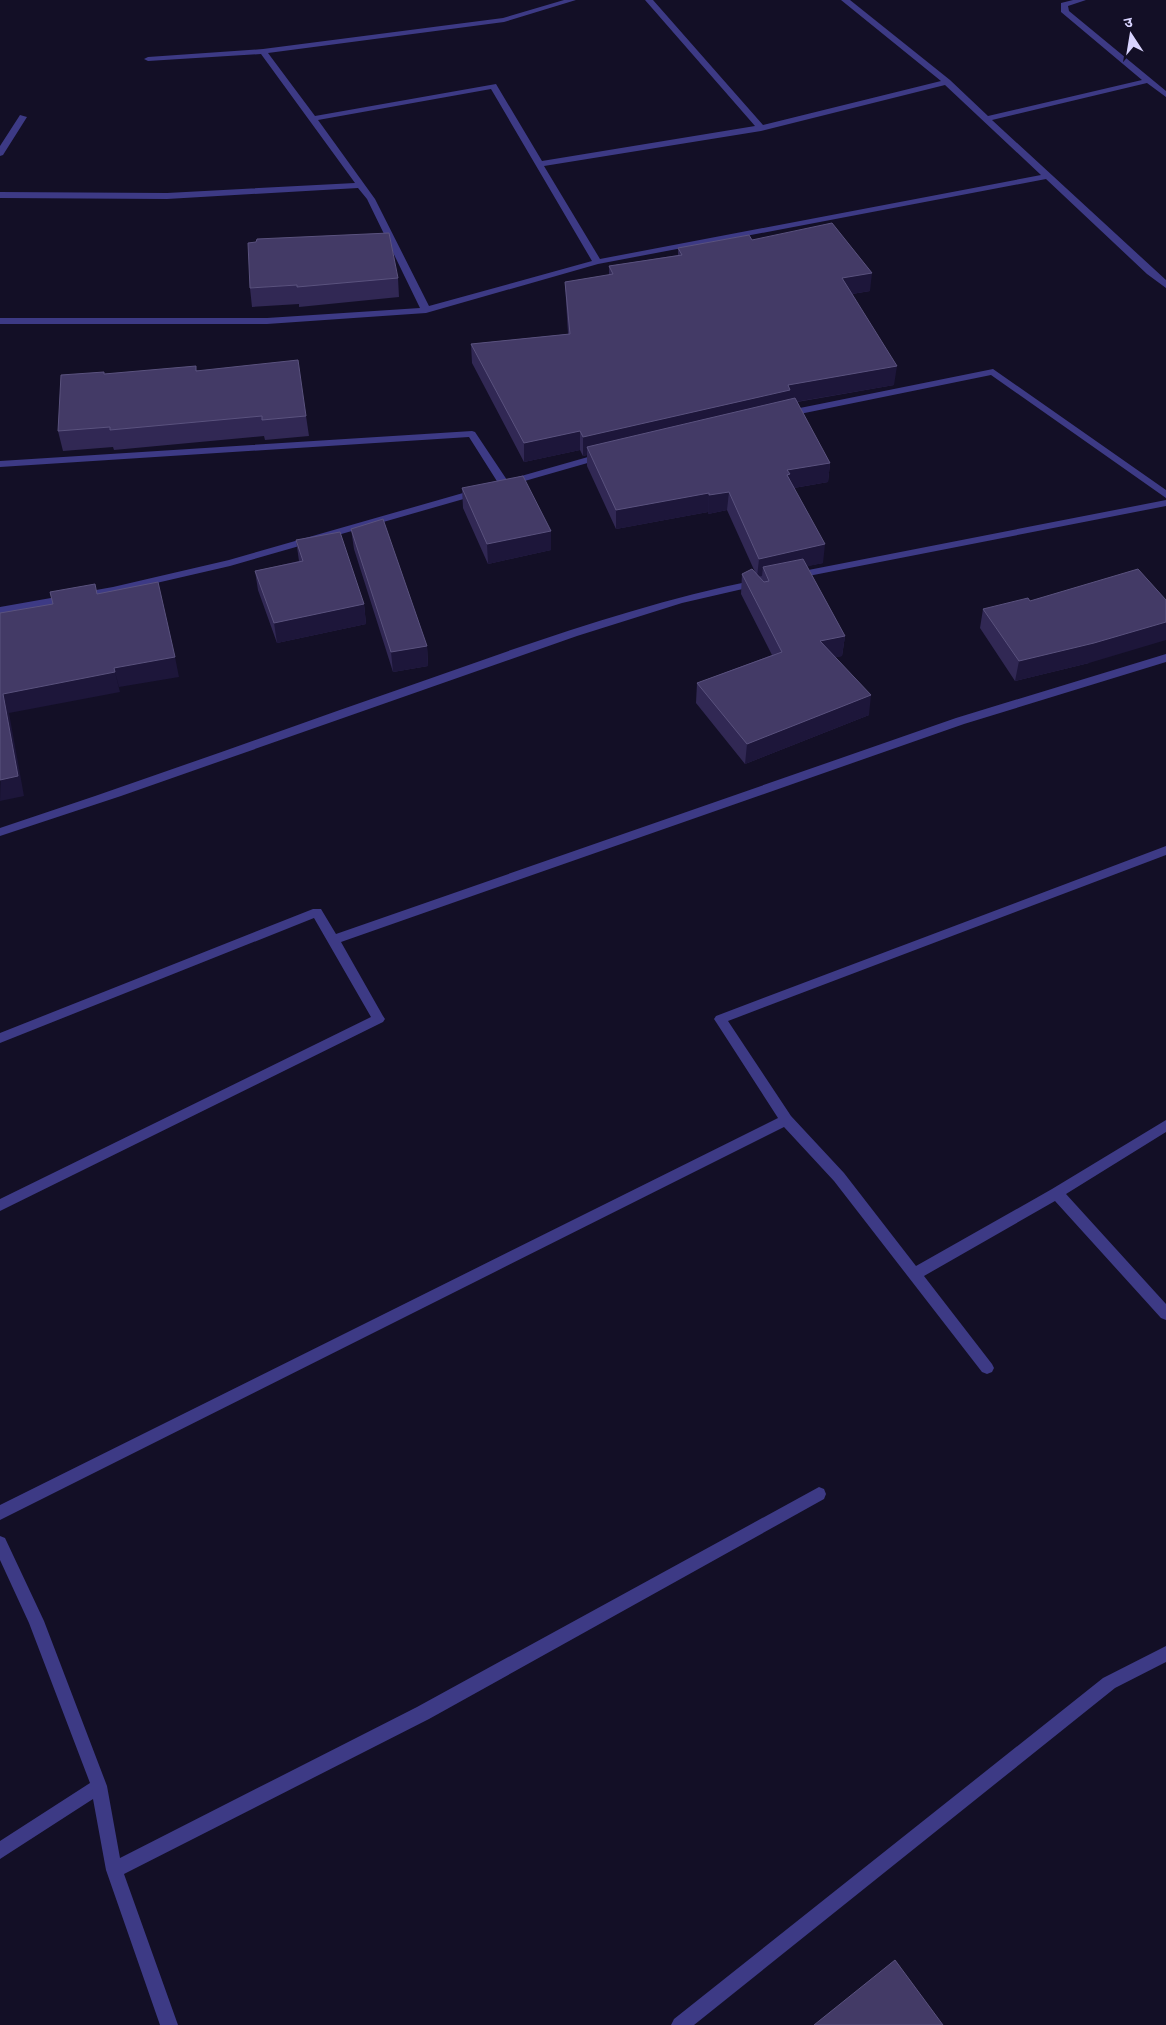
<svg xmlns="http://www.w3.org/2000/svg" width="1166" height="2025" font-family="Manrope,'Noto Sans Devanagari',sans-serif">
  <style>
    .lines { fill: none; stroke-linecap: round; stroke-linejoin: round }
    .minor { fill: #3d3a85; fill-rule: evenodd }
    .wall { fill: #312854 }
    .shaded-wall { fill: #1d163a }
    .building { fill: #433a66; stroke: #5a527e }
  </style>
  <rect width="100%" height="100%" fill="#130f26"/>
  <g class="lines">
    <path class="minor" d="M564,0h12l-72,22 -236,31 47,63 181,-32 46,77 213,-35 -110,-126h8l110,125 178,-44 -100,-81h9l100,80 38,36 154,-36 -81,-68v-9l12,-3h13l-18,6 1,5 97,80v6l-19,-14 -155,37 174,160v8l-19,-14 -101,-95 -448,85 -172,49 -159,11h-267v-6h267l153,-10 -53,-109 -9,-11 -191,11 -167,-1v-6l167,1 188,-10 -94,-129 -113,7 -4,-2 4,-2 115,-8 240,-31zM945,85l96,90 -441,84 -56,-93 217,-35zM491,89l101,172 -163,45 -54,-107 -57,-79z
      M20,115l7,2 -24,38 -3,1v-10z
      M993,369l173,121v8l-175,-123 -206,42 -5,-3 5,-3z
      M472,431l3,1 32,48 95,-27 5,3 -2,2 -101,29 -4,-1 -31,-49 -469,30v-6z
      M477,489l5,3 -1,2 -251,72 -117,27 -113,22v-8l113,-20 116,-27z
      M1166,500v6l-373,73 -5,-3 5,-3z
      M756,580l5,3 -1,2 -78,18 -105,33 -456,160 -121,40v-8c142,-47 282,-98 423,-147 110,-39 219,-78 333,-101z
      M1166,654v8l-202,62 -623,218 42,74 2,3 -2,3 -383,189v-12l371,-182 -57,-99 -314,125v-10l313,-124h8l15,25 620,-216z
      M1166,846v9l-438,166 63,95 53,57 72,93 136,-77 114,-69v12l-100,62 100,110v16l-5,-2 -106,-117 -131,75 68,88 2,4 -2,4 -5,2 -5,-2 -148,-191 -50,-54 -784,393v-15l778,-387 -62,-96 -2,-3 2,-3z
      M819,1487l5,2 2,5 -2,5 -395,220 -305,155 54,151h-18l-54,-155 -13,-71 -93,60v-18l90,-58 -61,-160 -29,-63v-24l5,2 39,83 63,165 13,72 297,-151z
      M1166,1646v16l-51,26 -421,337h-23l3,-6 429,-341z"/>
  </g>
  <path class="wall" d="M752,240l118,51 -18,3 42,91 -97,17 33,61 -2,19 -34,6 29,75 -16,3 38,70 -3,20 -7,1 34,58 -124,49 -49,-61 1,-20 75,-28 -31,-61 1,-20 13,-2 -28,-62 -19,4v-2l-92,17 -29,-63v-11l-4,1 -3,-6 -56,12 -52,-99 -1,-19 97,-10 -2,-33 -1,-19 44,-7v-9l69,-11v-7z
    M398,278l1,19 -100,10v-3l-47,3 -2,-19z
    M197,370l109,46 3,20 -44,4 -1,-4 -150,14 -1,-3 -50,4 -5,-20 46,-57z
    M462,488l89,62 -63,14 -25,-56z
    M351,529l76,117 1,20 -35,6 -39,-123z
    M296,540l68,64 2,20 -89,19 -19,-53 -3,-19 44,-10z
    M1030,601l59,62 -74,18 -35,-53 3,-19z"/>
  <path class="shaded-wall" d="M872,273l-2,18 -31,5 3,-18z
    M897,366l-3,19 -105,18 -202,44v8l-4,1v-19l205,-52z
    M580,431v19l-56,12v-19z
    M830,463l-2,19 -40,7 -1,-19z
    M729,492l-2,18 -19,4 1,-19z
    M709,493l-1,19 -92,17v-19z
    M551,531v19l-63,14 -1,-20z
    M825,544l-2,19 -56,12 -4,-8 -1,9 -5,1 2,-18z
    M364,604l2,20 -89,19 -3,-20z
    M1166,622v18l-77,23 -74,18 4,-20z
    M845,636l-3,20 -24,5 2,-20z
    M427,646l1,20 -35,6 -2,-20z
    M175,657l4,20 -60,10 -5,-19z
    M115,672l5,20 -111,21 15,83 -24,5 3,-107z
    M871,695l-2,20 -124,49 2,-20z"/>
  <path class="building" d="M832,223l40,50 -30,5 55,88 -109,19 2,5 -207,47 -3,-6 -56,12 -53,-99 99,-10 -5,-52 48,-8 -4,-8 73,-11 -4,-7 71,-13 3,5z
    M389,233l9,45 -101,9v-2l-47,3 -2,-45 8,-1 1,-3z
    M298,360l8,56 -44,4v-4l-152,14v-3l-52,4 3,-56 43,-3v2l92,-8v5z
    M795,398l35,65 -43,7 3,4 -3,1 38,69 -66,15 -30,-67 -20,3v-2l-93,17 -29,-63z
    M523,476l28,55 -64,13 -25,-56z
    M383,519l44,127 -36,6 -40,-123z
    M340,532l24,72 -90,19 -19,-52 48,-10 -7,-21z
    M803,559l42,77 -25,5 51,54 -124,49 -50,-61 85,-31 -40,-78 10,-5 12,13 5,-1 -6,-14z
    M1138,569l28,31v22l-72,21 -75,18 -36,-52 45,-11 2,3z
    M158,582l17,75 -61,11 1,4 -112,22 15,82 -18,4v-167l53,-9 -3,-12 45,-8 2,10z
    M895,1960l48,65h-129z"/>
  <g transform="translate(1131 35) rotate(348)" stroke="#130f26" stroke-width="4" paint-order="stroke">
  <path d="M0-4L9 19L0 12L-9 19Z" fill="#d9d4ff"/>
  <text y="-8" font-size="14" font-weight="bold" text-anchor="middle" fill="#d9d4ff">उ</text>
  </g>
</svg>
